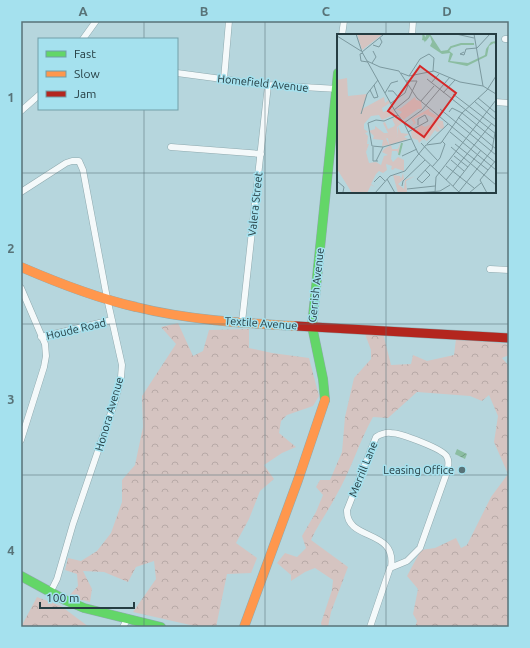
<svg xmlns="http://www.w3.org/2000/svg" width="530" height="648" font-family="Ubuntu,sans-serif">
  <style>
    .forest { fill: url(#forest-crowns) }
    .water { fill: url(#water-waves) }
    .lines { fill: none; stroke-linecap: round; stroke-linejoin: round }
    .street-casing { stroke: #8fa9ae; stroke-width: 7 }
    .fast-casing { stroke: #8fa9ae; stroke-width: 10 }
    .slow-casing { stroke: #8fa9ae; stroke-width: 10 }
    .jam-casing { stroke: #8fa9ae; stroke-width: 10 }
    .street { stroke: #f4f9fa; stroke-width: 6 }
    .fast { stroke: #63d668; stroke-width: 9 }
    .slow { stroke: #ff974d; stroke-width: 9 }
    .jam { stroke: #b3261e; stroke-width: 9 }
    .grid { fill: none; stroke: #587378; stroke-width: 1; stroke-opacity: 0.55 }
    .poi-dot { fill: #587378; stroke: #a5e1ee; stroke-width: 1.5 }
    .labels { text-anchor: middle; dominant-baseline: central; stroke-width: 3; stroke-linejoin: round; paint-order: stroke }
    .street-label { font-size: 11px; fill: #253d42; stroke: #a5e1ee }
    .poi-label { font-size: 11px; fill: #253d42; stroke: #a5e1ee; text-anchor: end }
    .inset-river { fill: none; stroke: #8bbda1; stroke-width: 2 }
    .inset-road { fill: none; stroke: #7c999f; stroke-width: 1 }
    .view { fill: #d62828; fill-opacity: 0.15; stroke: #d62828; stroke-width: 2 }
    .inset-edge { fill: none; stroke: #253d42; stroke-width: 2 }
    .neatline { fill: none; stroke: #587378; stroke-width: 1.5 }
    .grid-label { font-size: 13px; text-anchor: middle; font-weight: bold; fill: #587378 }
  </style>
  <defs>
    <pattern id="forest-crowns" width="20" height="18" patternUnits="userSpaceOnUse"><rect width="20" height="18" fill="#d5c4c1"/><path d="M2 6a3 3 0 1 1 6 0M12 15a3 3 0 1 1 6 0" fill="none" stroke="#b7a9a7"/></pattern>
    <pattern id="water-waves" width="16" height="10" patternUnits="userSpaceOnUse"><rect width="16" height="10" fill="#8bbda1"/><path d="M0 5q4-4 8 0t8 0" fill="none" stroke="#719b85"/></pattern>
  </defs>
  <rect width="100%" height="100%" fill="#b6d6dd"/>
  <path class="forest" d="M178,323l15,33 10,-5 6,-21 40,-1v19l23,5 37,5 10,38 -6,10 -26,9 -6,6 -2,12 17,14 -14,6 -18,12 10,14 -14,12 -11,28 -13,24 21,15 -6,15 -24,1 -11,53h-17l-66,-15 23,-33 -2,-18 -18,6 -8,15 -24,-10 -21,-1 9,18 -2,13 -22,-5 10,-11 -1,-12 -12,-4 3,-12 13,3 16,-10 14,-18 11,-31v-22l13,-15 8,-38 -1,-31 34,-52 -15,-17z
    M383,333l8,32 20,-1 2,-9 14,6 27,-6 2,-16 53,5v11l-7,3 7,8v261h-94l2,-6 -4,-7 5,-25 -11,-13 14,-26 14,-2 21,-10 5,10 6,-3 24,-48 17,-23 -14,-32 4,-26 -9,-21 -7,6 -12,-5 -53,-4 -29,26 -15,-1c-14,25 -22,53 -36,77 -8,16 -19,30 -26,46l37,27 -17,45 -3,15h-6l-1,-4 11,-33 1,-10 -18,-12 -10,4 -14,9v-6l-14,-12 8,-10 12,4 9,-9 -4,-12 14,-24 7,-17 -7,-8 4,-7h10l12,-28 3,-35 9,-39 17,-19v-9l-6,-16z
    M37,597l24,9 28,21h-68z"/>
  <path class="water" d="M457,449l10,5 -2,5 -10,-5z"/>
  <g class="lines">
    <defs>
      <path id="street" d="M342,35l2,-14
        M412,35l1,-14
        M83,39l13,-18
        M505,39h4
        M177,73l91,12 70,4
        M224,79l5,-58
        M495,102l14,1
        M21,111l18,-16
        M171,147l90,7
        M21,192l45,-29 6,-2h7l4,9 24,128 15,67 -1,12 -6,24 -42,123 -16,55 -7,14
        M490,269l19,1
        M21,288l24,56 1,12 -2,11 -23,73
        M242,322l26,-237
        M41,337l71,-17
        M123,627l5,-9
        M370,627l20,-59 1,-1c6,-39 -45,-25 -44,-57l29,-73c5,-3 9,-5 15,-4 9,0 53,16 56,24 3,5 1,10 0,15l-27,76 -13,13 -17,7"/>
      <path id="fast" d="M325,400l-2,-21 -11,-53 26,-253
        M21,576l44,24 19,8 77,19"/>
      <path id="slow" d="M21,267c37,16 75,31 115,40 52,13 107,16 160,19
        M244,627l54,-147 27,-80"/>
      <path id="jam" d="M296,326l213,12"/>
    </defs>
    <use href="#street" class="street-casing"/>
    <use href="#fast" class="fast-casing"/>
    <use href="#slow" class="slow-casing"/>
    <use href="#jam" class="jam-casing"/>
    <use href="#street" class="street"/>
    <use href="#fast" class="fast"/>
    <use href="#slow" class="slow"/>
    <use href="#jam" class="jam"/>
  </g>
  <path class="grid" d="M144,21v18M265,21v606M386,21v14M144,109v518M21,173h317M495,173h14M386,192v435M21,324h488M21,475h488"/>
  <circle class="poi-dot" cx="462" cy="470" r="4"/>
  <g class="labels">
    <g class="street-label">
      <text transform="translate(263 83) rotate(6)">Homefield Avenue</text>
      <text transform="translate(255 204) rotate(-84)">Valera Street</text>
      <text transform="translate(316 285) rotate(-84)">Gerrish Avenue</text>
      <text transform="translate(261 323) rotate(4)">Textile Avenue</text>
      <text transform="translate(76 329) rotate(-13)">Houde Road</text>
      <text transform="translate(109 414) rotate(-74)">Honora Avenue</text>
      <text transform="translate(363 469) rotate(-68)">Merrill Lane</text>
    </g>
    <g class="poi-label">
      <text x="454" y="470">Leasing Office</text>
    </g>
  </g>
  <g transform="translate(337 34)">
    <rect width="159" height="159" fill="#b6d6dd"/>
    <path d="M20,0h26l-21,16zM10,44l1,18 19,-2 -5,15 22,-12 1,6 4,-3 1,3 -8,5 1,4 10,-3 2,5 -13,6 -3,-5 -8,1 -7,8v5l4,3 -3,1 3,3 -1,8h2l-3,8 3,11 7,-1 5,3 3,-9 4,-1 -6,-3 2,-3 7,-4 1,4h6l2,-6 -1,12 -2,-4h-5l-1,8 2,3 5,-5 6,3v11l-9,-3 -2,2 -2,-1 1,-3 -6,-2 1,6 -4,3 -4,-2 -3,3 -5,10 4,3 -4,-2 -4,8h-15l-15,-24v-89zM78,63l1,3 5,1 1,8h-4l-15,11 -4,-5 3,-3 -6,-3 5,-1zM93,74l-1,3 8,5v4l6,1 1,7 -3,1 -5,-5 4,7 -3,1 -2,-2 -8,11 -4,-2 -4,4 -1,-3 -6,-2 -1,-7h4l6,-6 4,2 6,-3 3,-6 -9,-4 -11,5 2,4 -8,5 6,-5 -3,-4zM61,82l1,5 4,1 -6,5 1,9 -4,4 -8,-2 3,7 -7,1 1,-6 -10,-1 1,-3 -5,-5 6,-2v-3l9,7h4l-5,-10 2,-1 3,7 5,-2 2,-2 -3,-6zM66,139l1,6 -6,5 6,5 1,-9 10,-4 -9,5 1,12h-9l-5,-18 7,1 1,3z" fill="#d5c4c1"/>
    <path d="M61,92l3,7 8,1 -5,3 4,2 -19,6 -1,-7h-7v-3h5l7,2 1,2 4,-3z" fill="#d5c4c1"/>
    <path d="M86,0l3,5 1,-4 3,-1 11,17 7,-1 5,4 -3,7 18,2 17,-8 1,-6 5,-7 5,-1v4l-2,-2 -5,3 -2,10 -20,10 -19,-4 2,-9 -8,1 -12,-8 2,-4 -2,-6 -4,5 -4,-1z" fill="#8bbda1"/>
    <path class="inset-river" d="M86,0l2,6 3,-6M111,17l3,-4 10,-3h13M62,121l3,-12"/>
    <path class="inset-road" d="M19,0l6,18 33,59 9,12 14,30 42,40M119,0l18,4M137,0l9,52M0,2l24,15M36,11l6,2 3,-5 -2,-4M25,18l21,-17M127,18l-4,2 4,1 2,-6 11,-1 13,-14M26,19l-3,1 1,7 7,1M30,27l13,6 19,4 18,27 79,65M35,29l4,-6 -3,-6M64,39l8,3 25,-5 26,11 23,4 13,8M72,42l11,-17 9,-5 5,4 -1,13M90,45l69,55M94,49l8,-9M33,56l4,8 4,-1 -4,-12M51,57h5l6,7M48,59l6,-10 7,-2M106,59l12,-13M116,60l43,33M141,64l18,15M84,67l13,-15M137,67l22,19M54,69l14,-10 3,-8M103,75l56,46M57,76l15,-12 8,-17h-11M112,78l3,-4 10,5 32,26M24,80l6,-20 11,-14M61,81l-14,6 -8,-1 -8,3 4,23 11,1 28,-8M121,83l38,32M67,89l18,-13 28,-33M71,98l20,-11 -3,-6 -7,4v6M113,98l46,38M84,109l17,18M90,110l21,-20M118,110l33,26M36,113v14h5M114,113l45,38M65,122l15,-7M117,122l14,11M114,126l13,11M39,127l7,-14M109,132l28,22M95,133l8,-9 5,-14 -3,-3M88,136l5,5 -8,8 -5,-4 13,-14M0,141v6l7,6 -1,5M50,145l8,14M109,146l46,-57M37,148l6,-6 5,5M65,152l1,-5 22,-21M116,152l28,-36M70,155l28,-3M38,159l15,-17 15,-5 21,-26 15,-2 21,-30 25,-23 9,-14M80,159l23,-2 10,-6M98,159l1,-16 60,-77M121,159l34,-43 4,-23M132,159l12,-10M150,159l-7,-13 16,-20"/>
    <path class="view" d="M83,32l36,27 -32,44 -36,-26z"/>
    <rect width="159" height="159" class="inset-edge"/>
  </g>
  <rect width="530" height="648" fill="none" stroke="#a5e1ee" stroke-width="44"/>
  <rect x="38" y="38" width="140" height="72" fill="#a5e1ee" stroke="#729fa9"/>
  <rect x="46" y="51" width="20" height="6" fill="#63d668" stroke="#729fa9"/>
  <text x="74" y="58" font-size="12" fill="#253d42">Fast</text>
  <rect x="46" y="71" width="20" height="6" fill="#ff974d" stroke="#729fa9"/>
  <text x="74" y="78" font-size="12" fill="#253d42">Slow</text>
  <rect x="46" y="91" width="20" height="6" fill="#b3261e" stroke="#729fa9"/>
  <text x="74" y="98" font-size="12" fill="#253d42">Jam</text>
  <path d="M40 602v6h94v-6" fill="none" stroke="#253d42" stroke-width="2"/>
  <text x="46" y="602" font-size="12" fill="#253d42" stroke="#a5e1ee" stroke-width="3" paint-order="stroke">100 m</text>
  <rect x="22" y="22" width="486" height="604" class="neatline"/>
  <g class="grid-label">
    <text x="83" y="16">A</text>
    <text x="204" y="16">B</text>
    <text x="326" y="16">C</text>
    <text x="447" y="16">D</text>
    <text x="11" y="102">1</text>
    <text x="11" y="253">2</text>
    <text x="11" y="404">3</text>
    <text x="11" y="555">4</text>
  </g>
</svg>
